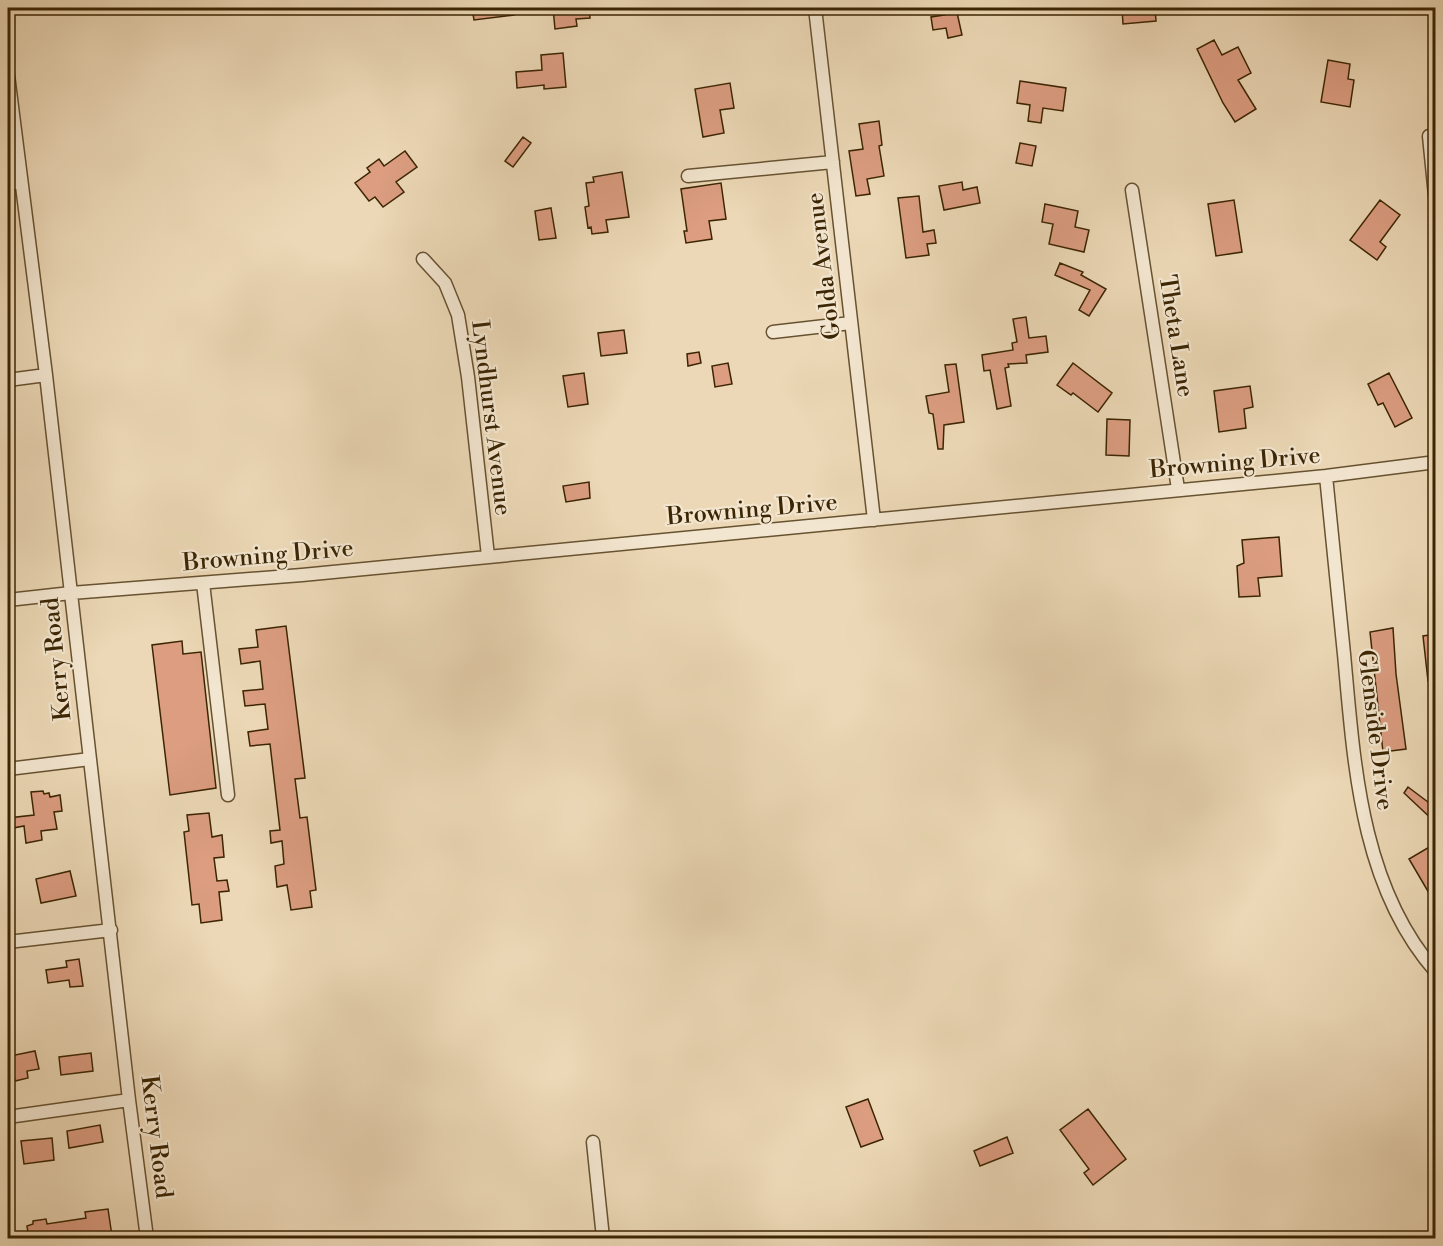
<svg xmlns="http://www.w3.org/2000/svg" width="1443" height="1246" font-family="'Libre Bodoni',serif">
  <style>
    .building { fill: #dc9d81; stroke: #3b2503; stroke-width: 1.5 }
    .lines { fill: none; stroke-linecap: round; stroke-linejoin: round }
    .street-casing { stroke: #675230; stroke-width: 15 }
    .street { stroke: #f3e6d0; stroke-width: 12 }
    .labels { text-anchor: middle; dominant-baseline: central; stroke-width: 4.5; stroke-linejoin: round; paint-order: stroke }
    .street-label { font-size: 24px; fill: #3b2503; stroke: #f3e6d0 }
  </style>
  <rect width="100%" height="100%" fill="#ecd8b6"/>
  <filter id="stains"><feTurbulence type="fractalNoise" baseFrequency=".00333" numOctaves="4"/><feColorMatrix values="0 0 0 0 .2 0 0 0 0 .09 0 0 0 0 .02 0 0 0 .5 -.17"/></filter>
  <radialGradient id="worn" r=".72"><stop offset=".6" stop-color="#630" stop-opacity="0"/><stop offset="1" stop-color="#630" stop-opacity=".3"/></radialGradient>
  <path class="building" d="M472,8h41l1,7 -40,5z
    M553,8h36l1,10 -14,1 1,7 -22,3z
    M943,8h13l6,27 -14,3 -2,-10 -13,2 -2,-13 14,-2z
    M1122,8h33l1,13 -33,3z
    M1214,40l8,15 16,-8 13,26 -13,7 18,29 -21,13 -12,-19 -26,-54z
    M563,53l3,34 -22,2v-4l-27,3 -1,-16 26,-2 -1,-15z
    M1328,60l22,4 -2,15 6,1 -4,27 -29,-5z
    M1020,81l46,7 -3,23 -20,-3 -2,15 -13,-2 2,-16 -13,-2z
    M730,83l4,25 -14,2 4,23 -21,4 -8,-48z
    M879,121l3,24 -3,1 5,30 -17,3 3,15 -14,2 -7,-45 14,-2 -4,-25z
    M523,137l8,6 -18,24 -8,-6z
    M1020,143l16,3 -4,20 -16,-3z
    M405,151l12,16 -21,15 8,10 -21,15 -8,-10 -6,4 -14,-18 15,-11 -3,-4 12,-9 5,7z
    M622,172l7,45 -23,3 2,12 -16,2 -1,-7 -3,1 -3,-21 4,-1 -3,-23 8,-1 -1,-5z
    M962,182l1,8 14,-3 3,16 -36,7 -5,-24z
    M721,183l5,36 -17,2 3,18 -26,4 -2,-12h3l-6,-42z
    M919,196l4,36 11,-2 2,13 -9,1 2,11 -23,3 -8,-60z
    M1234,200l8,52 -26,4 -8,-52z
    M1380,200l20,15 -20,27 6,5 -9,13 -27,-20z
    M1045,204l33,7 -3,16 14,3 -5,22 -35,-8 4,-20 -11,-2z
    M551,208l5,30 -17,2 -4,-29z
    M1060,263l23,9 -2,3 25,14 -17,27 -10,-6 11,-20 -35,-15z
    M1026,317l3,21 17,-2 2,16 -22,3 1,8 -19,1 1,3 -4,1 6,38 -14,3 -7,-39 -6,1 -2,-16 31,-5 -1,-7 5,-1 -4,-23z
    M624,330l3,23 -26,3 -3,-23z
    M699,352l2,11 -13,3 -1,-12z
    M728,363l4,21 -17,3 -3,-21z
    M1073,363l39,30 -14,19 -25,-19 -2,2 -14,-10z
    M956,364l8,58 -20,3 -1,24h-5l-5,-35 -4,-1 -3,-17 23,-4 -4,-27z
    M584,373l4,31 -20,3 -5,-31z
    M1389,373l23,45 -17,9 -12,-24 -5,2 -10,-21z
    M1250,386l3,21 -9,2 2,19 -27,4 -5,-41z
    M1107,419l23,1 -1,36 -23,-1z
    M589,482l1,16 -24,4 -3,-16z
    M1279,537l3,39 -24,2 2,18 -21,1 -2,-31 7,-3 -2,-23z
    M286,626l19,152 -10,1 5,39 7,-1 9,73 -6,1 2,16 -21,3 -4,-25 -10,2 -2,-21 9,-2 -2,-23 -11,2 -1,-12 10,-1 -10,-86 -20,2 -2,-14 20,-3 -3,-25 -20,2 -2,-15 20,-2 -3,-28 -19,3 -2,-15 19,-2 -2,-17z
    M1393,628l3,46 10,75 -23,3 -13,-120z
    M1436,634v47h-8l-5,-45z
    M182,641l1,13 18,-2 15,136 -46,7 -18,-150z
    M1408,787l20,15 8,-11v32l-32,-30z
    M43,791l1,3 5,-1 1,4 10,-2 2,16 -8,1 3,17 -16,2 1,9 -16,3 -2,-17 -16,3v-11l26,-3 -3,-23z
    M209,813l3,24 10,-2 2,22 -10,1 3,23 10,-1 2,11 -10,1 3,28 -21,3 -2,-19 -7,1 -8,-73 5,-1 -2,-16z
    M1431,846l5,7v52l-27,-46z
    M70,871l6,25 -35,7 -5,-24z
    M79,959l4,27 -13,1 -1,-7 -21,3 -2,-13 21,-3 -1,-6z
    M35,1051l4,18 -12,2 1,7 -13,3 -5,-25z
    M91,1053l2,18 -32,4 -2,-18z
    M868,1099l15,40 -22,8 -15,-40z
    M1088,1109l38,50 -33,26 -9,-12 5,-4 -29,-39z
    M100,1125l3,17 -34,6 -2,-17z
    M1007,1137l6,16 -33,13 -6,-15z
    M52,1138l2,22 -30,4 -3,-23z
    M108,1209l4,27h-3l1,3h-81l-2,-13 6,-2v-3l13,-2 1,5 39,-6 -1,-6z"/>
  <g class="lines">
    <defs>
      <path id="street" d="M815,8l59,512
        M8,75l38,300 83,725 18,138
        M1429,136l7,70
        M688,176l145,-14
        M8,184l13,-2
        M1132,190l46,299
        M423,259l22,24 13,32 10,62 20,179
        M773,332l78,-9
        M8,380l38,-5
        M1326,476c6,59 12,118 18,178 10,108 16,232 92,318
        M203,583l25,212
        M8,600l63,-7 231,-18 1024,-99 110,-14
        M8,769l82,-10
        M8,942l103,-12
        M8,1117l121,-17
        M593,1142l10,96"/>
    </defs>
    <use href="#street" class="street-casing"/>
    <use href="#street" class="street"/>
  </g>
  <g class="labels">
    <g class="street-label">
      <text transform="translate(824 266) rotate(-97)">Golda Avenue</text>
      <text transform="translate(1176 336) rotate(81)">Theta Lane</text>
      <text transform="translate(491 418) rotate(83)">Lyndhurst Avenue</text>
      <text transform="translate(1235 463) rotate(-5)">Browning Drive</text>
      <text transform="translate(752 510) rotate(-5)">Browning Drive</text>
      <text transform="translate(268 556) rotate(-5)">Browning Drive</text>
      <text transform="translate(57 659) rotate(-96)">Kerry Road</text>
      <text transform="translate(1375 730) rotate(83)">Glenside Drive</text>
      <text transform="translate(156 1137) rotate(83)">Kerry Road</text>
    </g>
  </g>
  <rect width="1443" height="1246" fill="none" stroke="#ecd8b6" stroke-width="30"/>
  <rect x="9" y="9" width="1425" height="1228" fill="none" stroke="#3b2503" stroke-width="3"/>
  <rect x="15" y="15" width="1413" height="1216" fill="none" stroke="#3b2503" stroke-width="1.5"/>
  <rect width="100%" height="100%" filter="url(#stains)"/>
  <rect width="100%" height="100%" fill="url(#worn)"/>
</svg>
